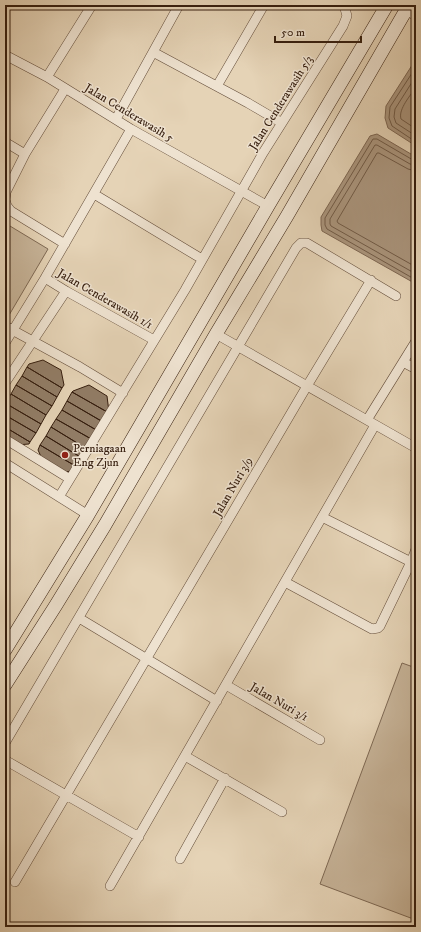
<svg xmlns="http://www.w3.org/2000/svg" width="421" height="932" font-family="'IM FELL DW Pica',serif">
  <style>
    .green { fill: #c7b499; stroke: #7e6954 }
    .water { fill: #aa957d; stroke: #7c6551 }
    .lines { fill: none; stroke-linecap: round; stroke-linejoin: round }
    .shore { stroke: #705a46; stroke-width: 1 }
    .building { fill: #917c65; stroke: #361e0e }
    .minor-casing { stroke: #624b38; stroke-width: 10 }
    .secondary-casing { stroke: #361e0e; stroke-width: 14 }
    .minor { stroke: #eee2d0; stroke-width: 9 }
    .secondary { stroke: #eee2d0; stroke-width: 13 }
    .poi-dot { fill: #8f2418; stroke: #eee2d0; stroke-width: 1.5 }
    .labels { text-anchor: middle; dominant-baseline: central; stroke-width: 3; stroke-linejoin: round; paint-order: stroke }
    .street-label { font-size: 12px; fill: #361e0e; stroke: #eee2d0 }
    .poi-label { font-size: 12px; fill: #361e0e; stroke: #eee2d0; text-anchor: start }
  </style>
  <rect width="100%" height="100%" fill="#e5d3b6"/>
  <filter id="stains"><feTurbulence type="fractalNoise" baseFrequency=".005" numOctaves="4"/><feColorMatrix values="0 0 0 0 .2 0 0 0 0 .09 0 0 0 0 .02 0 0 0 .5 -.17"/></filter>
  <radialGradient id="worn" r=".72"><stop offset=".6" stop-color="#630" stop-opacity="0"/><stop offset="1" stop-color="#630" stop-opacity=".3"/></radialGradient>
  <path class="green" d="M5,223l43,26 -43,73z
    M402,663l14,5v252l-96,-36z"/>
  <path class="water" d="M416,59v87l-28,-18 -3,-10 1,-12z
    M377,134l39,23v127l-94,-53 -1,-6v-8l49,-81z"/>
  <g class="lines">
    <path class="shore" d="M416,67l-26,40 -1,11 3,8 24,16
      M416,76l-21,33 -1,8 2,6 20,13
      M416,87c-5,8 -18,22 -15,32l15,10
      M416,160h-3l-36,-21h-4l-48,79v7l2,4 89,51
      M416,165l-6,-1 -33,-19h-2l-45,74v5l1,2 85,48
      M416,171l-8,-2 -29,-16h-2l-40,68 1,2 78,44"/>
  </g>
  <path class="building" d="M43,360l18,10 3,15 -2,3 -35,-21 2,-3z
    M27,367l35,21 -5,9 -35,-21z
    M22,376l35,21 -5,9 -36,-21z
    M16,385l36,21 -6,9 -35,-21z
    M89,385l18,11 2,16v1l-37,-21 1,-1z
    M72,392l37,21 -6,9 -36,-21z
    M11,394l35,21 -5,9 -36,-21z
    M67,401l36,21 -5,9 -36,-21z
    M5,403l36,21 -5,9 -31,-18z
    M62,410l36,21 -5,9 -37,-21z
    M5,415l31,18 -6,9 -25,-15z
    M56,419l37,21 -6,9 -36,-22z
    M5,427l25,15 -1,2 -13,1 -11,-7z
    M51,427l36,22 -5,9 -36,-22z
    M46,436l36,22 -5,9 -37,-22z
    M40,445l37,22 -3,4 -12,1 -19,-11 -5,-11z"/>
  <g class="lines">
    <defs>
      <path id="minor" d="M406,10l10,6
        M153,52l95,51 34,20
        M5,55l42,22 84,52 137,77
        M47,77l45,-72
        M217,86l47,-81
        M65,89l-40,65 -19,38 -1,8 2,6 4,5 54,33
        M116,119l63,-114
        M5,142l20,12
        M94,194l108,65
        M45,278l21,13 88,49
        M5,326l75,41 43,26
        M216,334l200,114
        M5,343l40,-65 86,-149
        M403,362l13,7
        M5,383l61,-92
        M367,420l49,-79
        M5,439l65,40
        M5,463l83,52
        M59,497l126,-207 78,-137 80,-127 4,-10 -3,-11
        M322,517l89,45
        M285,582l87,47 6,-1 2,-2 31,-64 5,-13
        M79,618l138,83
        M226,685l94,55
        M5,743l291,-495 5,-5h6l89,53
        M185,756l97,56
        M5,760l134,77
        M180,859l45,-81
        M15,882l292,-496 64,-106
        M110,886l265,-461"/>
      <path id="secondary" d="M5,650l83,-135 180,-309 119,-201
        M5,685l51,-80 49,-80 111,-191 71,-118 122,-211"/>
    </defs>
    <use href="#minor" class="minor-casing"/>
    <use href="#secondary" class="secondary-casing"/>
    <use href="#minor" class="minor"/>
    <use href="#secondary" class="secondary"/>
  </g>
  <circle class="poi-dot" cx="65" cy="455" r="4"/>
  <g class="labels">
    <g class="street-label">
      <text transform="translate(281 103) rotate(-58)">Jalan Cenderawasih 5/3</text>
      <text transform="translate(129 113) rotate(31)">Jalan Cenderawasih 5</text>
      <text transform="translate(105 299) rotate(30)">Jalan Cenderawasih 1/1</text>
      <text transform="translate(233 487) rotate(-60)">Jalan Nuri 3/9</text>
      <text transform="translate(279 702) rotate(30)">Jalan Nuri 3/1</text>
    </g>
    <g class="poi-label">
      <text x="73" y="448">Perniagaan<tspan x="73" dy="14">Eng Zjun</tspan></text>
    </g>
  </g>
  <rect width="421" height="932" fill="none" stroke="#e5d3b6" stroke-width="20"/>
  <rect x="6" y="6" width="409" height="920" fill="none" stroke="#361e0e" stroke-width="2"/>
  <rect x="10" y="10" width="401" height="912" fill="none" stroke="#361e0e"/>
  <path d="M275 36v6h86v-6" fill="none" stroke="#361e0e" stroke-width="2"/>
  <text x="281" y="36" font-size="12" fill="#361e0e" stroke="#eee2d0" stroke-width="3" paint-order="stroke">50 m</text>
  <rect width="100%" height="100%" filter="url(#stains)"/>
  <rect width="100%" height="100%" fill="url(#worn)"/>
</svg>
